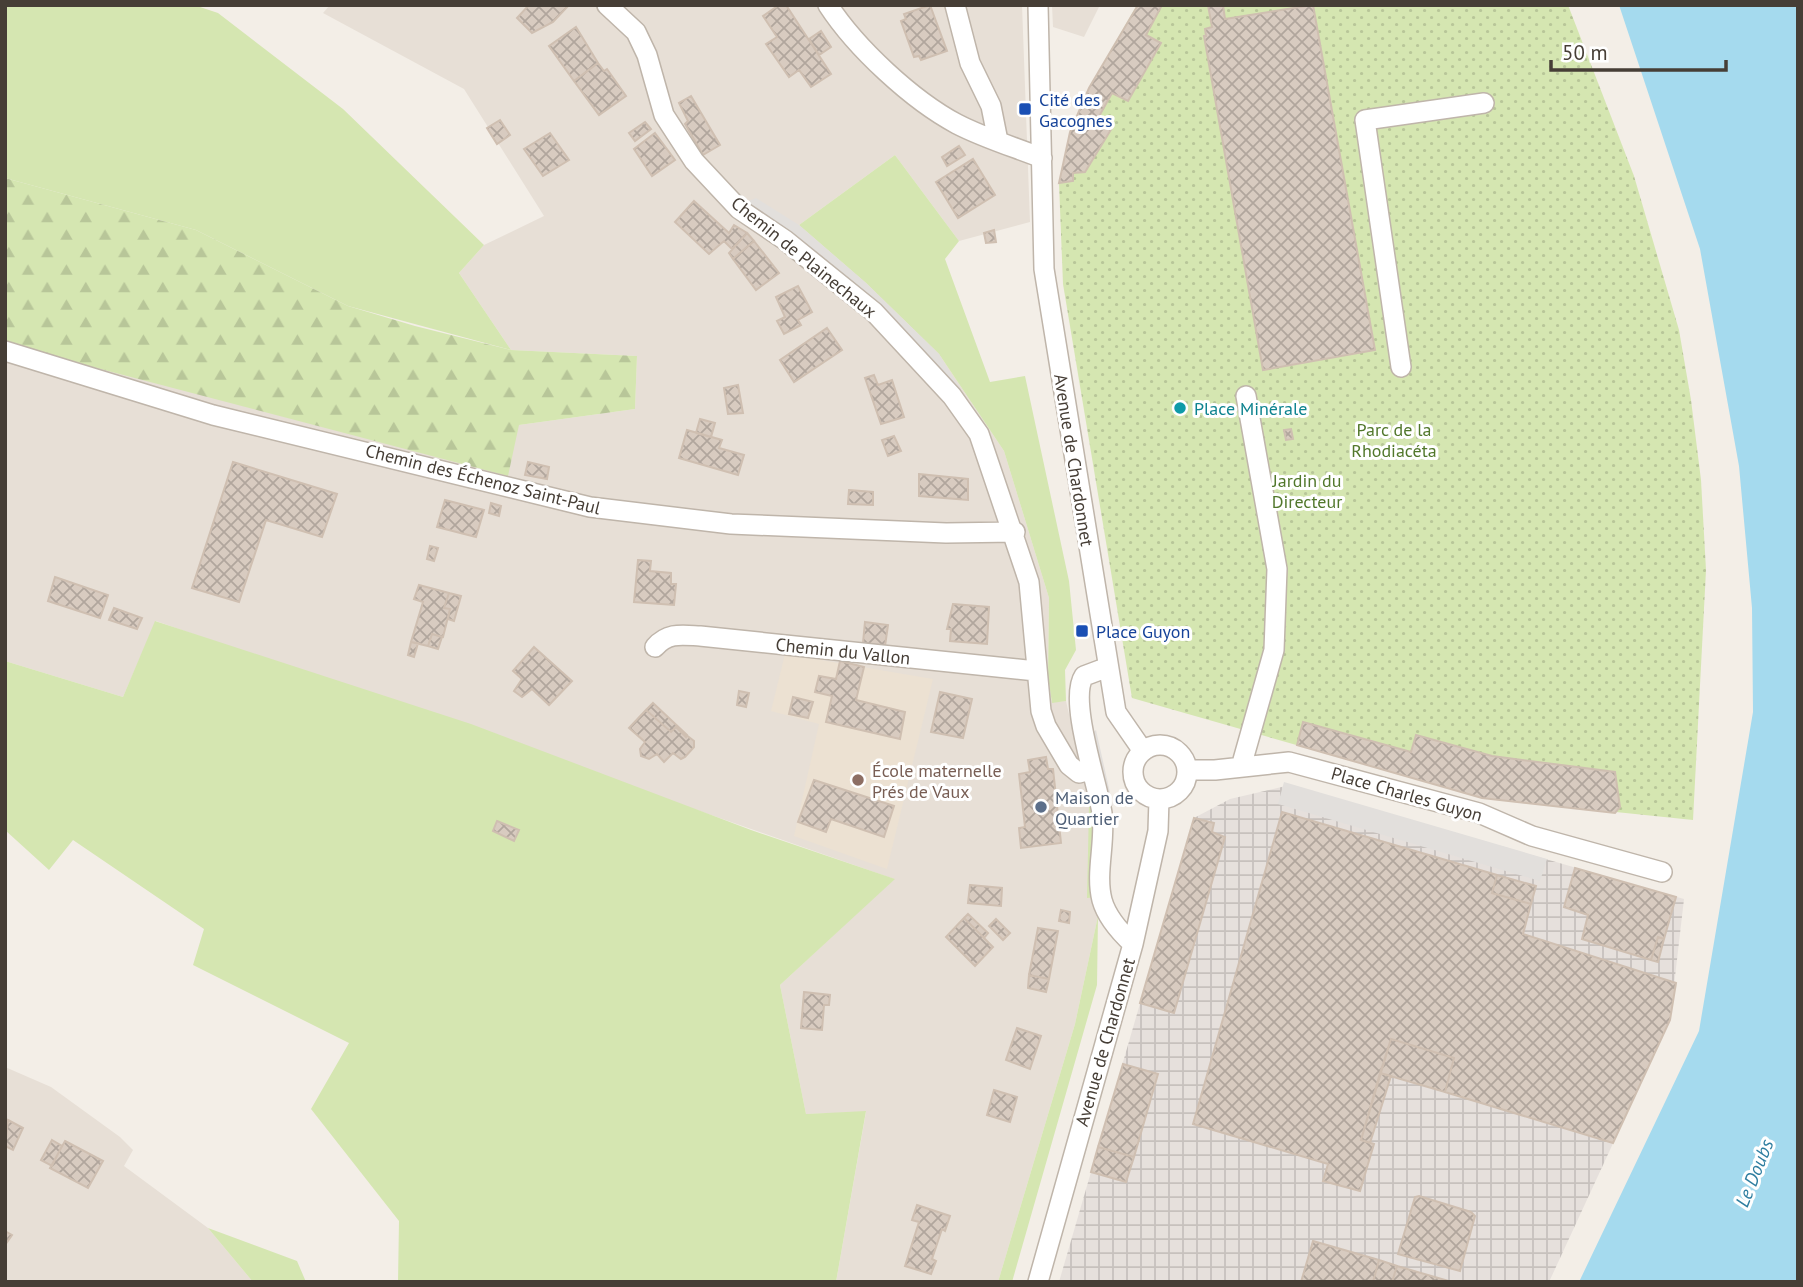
<svg xmlns="http://www.w3.org/2000/svg" width="1803" height="1287" font-family="'PT Sans',sans-serif">
  <style>
    .residential { fill: #e7dfd6 }
    .industrial { fill: url(#industrial-grid) }
    .education { fill: #ece1d2 }
    .grass { fill: #d5e6b1 }
    .forest { fill: url(#forest-firs) }
    .park { fill: url(#park-dots) }
    .parking { fill: #e2dfdc }
    .water { fill: #a5daee }
    .building { fill: url(#building-cross-hatch); stroke: #cfbfb1; stroke-width: 2 }
    .lines { fill: none; stroke-linecap: round; stroke-linejoin: round }
    .street-casing { stroke: #bfb5aa; stroke-width: 22 }
    .street { stroke: #fff; stroke-width: 19 }
    .transit-dot { fill: #1a4fb4; stroke: #fff; stroke-width: 2.5 }
    .culture-dot { fill: #0f9aa8; stroke: #fff; stroke-width: 2.5 }
    .education-dot { fill: #8d6e63; stroke: #fff; stroke-width: 2.5 }
    .service-dot { fill: #5c6f8a; stroke: #fff; stroke-width: 2.5 }
    .labels { text-anchor: middle; dominant-baseline: central; stroke-width: 6; stroke-linejoin: round; paint-order: stroke }
    .transit-label { font-size: 18px; fill: #164399; stroke: #fff; text-anchor: start }
    .street-label { font-size: 18px; fill: #463e36; stroke: #fff }
    .culture-label { font-size: 18px; fill: #0d838f; stroke: #fff; text-anchor: start }
    .park-label { font-size: 18px; fill: #51772b; stroke: #fff }
    .education-label { font-size: 18px; fill: #785e54; stroke: #fff; text-anchor: start }
    .service-label { font-size: 18px; fill: #4e5e75; stroke: #fff; text-anchor: start }
    .water-label { font-size: 19px; font-style: italic; fill: #2f7ea0; stroke: #fff }
  </style>
  <defs>
    <pattern id="industrial-grid" width="8" height="8" patternUnits="userSpaceOnUse" patternTransform="scale(1.75)"><rect width="8" height="8" fill="#e6e0dc"/><path d="M0 4h8M4 0v8" fill="none" stroke="#c7c1bd"/></pattern>
    <pattern id="forest-firs" width="22" height="20" patternUnits="userSpaceOnUse" patternTransform="scale(1.75)"><rect width="22" height="20" fill="#d5e6b1"/><path d="M5 1l3.5 6h-7zM16 11l3.5 6h-7z" fill="#b8c699"/></pattern>
    <pattern id="park-dots" width="8" height="8" patternUnits="userSpaceOnUse" patternTransform="scale(1.75)"><rect width="8" height="8" fill="#d5e6b1"/><path d="M2 2h.1M6 6h.1" fill="none" stroke="#b8c699" stroke-width="1.8" stroke-linecap="round"/></pattern>
    <pattern id="building-cross-hatch" width="8" height="8" patternUnits="userSpaceOnUse" patternTransform="scale(1.75)"><rect width="8" height="8" fill="#d8cbc0"/><path d="M0 0l8 8M0 8l8-8" fill="none" stroke="#b1a69d"/></pattern>
  </defs>
  <rect width="100%" height="100%" fill="#f3eee7"/>
  <path class="residential" d="M330,5h692l8,217 -71,19 -64,-86 -96,70 67,58 73,71 65,97 45,147 -1,79 4,25 14,-1 24,106 5,5 3,104 -23,108 -77,258h-162l30,-170 -60,2 -26,-129 114,-106 -738,-258 -33,76 -118,-36v-317l514,81 116,-16 2,-53 -126,-6 -52,-77 25,-28 60,-29 -80,-127 -141,-76z
    M1052,5h48l-16,32 -31,-10z
    M5,1067l46,20 69,50 13,13 -9,16 84,62 45,54h-248z"/>
  <path class="industrial" d="M1290,785l394,114 -14,121 -121,262h-490l135,-464 36,-19z"/>
  <path class="education" d="M785,654l148,25 -46,190 -93,-33 25,-112 -48,-13z"/>
  <path class="grass" d="M5,5h189l24,8 125,96 141,136 -25,28 52,77 -163,-44 -152,-76 -191,-52z
    M895,155l64,86 -14,18 45,123 35,-6 44,205 7,69 -11,20 1,31 -14,2 -4,-26 1,-79 -45,-147 -65,-97 -73,-71 -67,-58z
    M155,621l316,103 280,106 144,49 -115,106 26,129 60,-3 -30,171h-438l1,-61 -88,-112 38,-66 -156,-78 11,-36 -131,-89 -24,30 -44,-40v-169l118,36z
    M1089,806l6,6 2,85 -10,1z
    M1098,916l-1,69 -85,297h-14l77,-258z
    M208,1228l89,33 9,21h-53z"/>
  <path class="forest" d="M5,178l191,52 152,76 67,20 96,24 126,6 -2,53 -116,16 -11,51 -503,-132z"/>
  <path class="park" d="M1137,5h431l66,171 45,154 12,70 10,80 5,90 -13,250 -211,-22 -350,-100 -69,-414 -4,-101 11,-51 19,-44z"/>
  <path class="parking" d="M756,198l43,27 67,58 73,71 49,80 -96,-114 -73,-67 -75,-50z
    M1096,730l17,76 -8,-1 -15,-70z
    M1284,782l263,77 -7,22 -262,-77z"/>
  <path class="water" d="M1619,5h179v1277h-219l120,-251 54,-319 -1,-104 -13,-142 -39,-217z"/>
  <path class="building" d="M529,5h40l-16,17 -21,11 -15,-15z
    M779,5h7l45,69 -20,13 -12,-17 -10,7 -23,-33 11,-7 -14,-21z
    M930,5l17,46 -26,9 -2,-4 -5,1 -13,-36 5,-2 -2,-5z
    M1138,5h24l-16,30 15,8 -33,58 -16,-8 -15,27 15,8 -27,44 -12,1v8l-14,2 11,-51 19,-44z
    M1208,5h15l2,14 88,-14 62,345 -112,20 -59,-334h2l-1,-7 7,-2z
    M576,27l22,36 -24,18 -25,-35z
    M821,31l10,16 -12,8 -10,-16z
    M598,63l6,8 3,-2 19,27 -27,19 -25,-34z
    M691,96l29,49 -17,10 -18,-31 3,-3 -9,-18z
    M500,120l10,15 -13,9 -10,-16z
    M645,122l6,7 -16,12 -6,-8z
    M550,133l19,27 -26,16 -19,-27z
    M655,133l20,27 -23,16 -18,-27z
    M959,146l6,9 -18,11 -5,-9z
    M973,159l22,36 -37,23 -22,-36z
    M694,201l35,32 5,-8 13,8 -15,16 -8,-8 -15,13 -34,-32z
    M994,230l2,12 -10,1 -2,-10z
    M747,233l7,8 -21,18 -4,-6z
    M754,241l25,32 -23,17 -23,-31z
    M798,286l14,26 -14,8 3,5 -17,9 -7,-13 8,-4 -9,-20z
    M827,328l15,22 -48,32 -14,-22z
    M874,375l4,10 14,-5 12,37 -23,7 -16,-46z
    M738,385l5,28 -15,1 -4,-26z
    M700,419l15,4 -4,14 -15,-4z
    M1291,429l2,10 -7,1 -2,-10z
    M687,430l35,10 -3,8 25,7 -6,20 -59,-17z
    M894,436l7,15 -13,5 -6,-16z
    M233,462l104,32 -15,43 -56,-17 -27,82 -47,-14z
    M528,462l21,5 -2,12 -22,-4z
    M919,474l49,5v21l-49,-4z
    M849,490l24,2v13l-25,-1z
    M445,500l39,10 -8,27 -39,-10z
    M491,503l10,3 -2,10 -10,-3z
    M430,546l8,2 -4,13 -7,-2z
    M638,560l13,1 -1,10 21,2v11h5l-2,21 -40,-3z
    M55,577l53,18 -8,23 -52,-17z
    M419,585l30,8 -5,15 6,1 -7,28 -11,-3 -4,12 -17,-4 12,-40 -9,-3z
    M449,593l12,3 -7,25 -6,-2 2,-10 -6,-1z
    M953,604l36,3 -2,37 -37,-3 1,-12h-4z
    M114,608l28,10 -5,11 -28,-9z
    M865,622l23,3 -3,21 -22,-3z
    M432,634l10,3 -4,12 -10,-3z
    M411,642l7,1 -4,14 -6,-2z
    M534,647l38,34 -23,24 -17,-16 -10,8 -8,-6 8,-12 -9,-8z
    M840,661l24,6 -8,33 49,12 -5,27 -74,-17 6,-26 -17,-4 4,-16 17,3z
    M739,691l10,2 -3,14 -9,-2z
    M940,692l32,7 -9,39 -32,-6z
    M793,697l20,5 -5,16 -19,-4z
    M653,703l34,32 -1,2 -10,-10 -5,5 -25,-22z
    M646,710l25,22 5,-5 18,14v6l-9,10 -4,2 -8,-6 -9,9 -7,-8 -8,5 -8,-3 -1,-7 5,-7 -16,-14z
    M1303,722l108,30 5,-17 76,21 123,16 5,35 -5,6 -133,-15 -185,-53z
    M1046,757l2,12h5l8,74 -40,5 -2,-20 6,-1 -6,-53 11,-2 -2,-12z
    M814,780l80,26 -10,31 -53,-18 -5,13 -28,-10z
    M1282,812l215,63 -5,18 39,11 -8,30 153,49 -6,37 -57,123 -168,-51 9,-34 -63,-19 -30,101 13,4 -14,47 -37,-10 5,-17 -135,-40z
    M1194,818l20,5 -2,9 13,5 -51,176 -34,-10z
    M497,821l22,9 -5,11 -21,-10z
    M1575,868l101,29 -12,42 -6,-2 -7,23 -69,-21 6,-24 -24,-8z
    M1497,875l39,11 -5,18 -39,-11z
    M970,885l32,3 -1,18 -33,-3z
    M1061,910l9,2 -1,11 -10,-2z
    M968,914l20,19 -4,5 -20,-20z
    M964,918l29,29 -18,19 -29,-29z
    M996,919l14,14 -7,7 -14,-14z
    M1038,928l20,3 -9,48 -20,-4z
    M1658,937l6,2 -6,23 -7,-2z
    M1029,975l20,4 -3,13 -18,-4z
    M804,992l26,3 -1,10h-5l-2,25 -21,-2z
    M1017,1028l24,8 -11,33 -24,-9z
    M1391,1039l63,19 -9,34 -65,-19z
    M1123,1064l35,10 -24,83 -36,-10z
    M1380,1073l11,3 -21,67 -9,-3z
    M994,1090l23,7 -7,25 -23,-7z
    M8,1120l15,8 -10,22 -8,-4z
    M52,1140l10,6 -10,20 -11,-6z
    M65,1141l38,20 -15,27 -38,-20z
    M1098,1147l36,10 -8,25 -35,-10z
    M1419,1196l52,16 4,4 -15,55 -62,-17 17,-57z
    M917,1205l33,11 -5,15 -3,-2 -10,30 4,2 -5,13 -26,-8 14,-44 -7,-2z
    M5,1231l7,4 -7,10z
    M1313,1241l66,19 -6,22h-72z
    M1379,1260l18,6 -5,16h-19z
    M1397,1266l55,16h-60z"/>
  <g class="lines">
    <defs>
      <path id="street" d="M607,5l29,27 11,23 17,60 30,46 45,48 46,31 89,72 78,84 27,38 50,148 12,129 5,15 23,39 10,8 11,-3
        M828,5c28,43 84,95 129,119 27,14 57,23 85,34
        M955,5l15,58 21,43 7,35
        M1038,5l6,264 72,443 27,39
        M5,351l208,64 377,92 141,17 215,9 69,-1
        M1401,367l-36,-247 119,-17
        M655,647c13,-15 27,-12 45,-11l336,35
        M1108,667l-24,9c-16,24 14,109 18,137 4,28 -7,60 0,87 5,18 18,32 31,44
        M1133 772a27 27 0 1 1 54 0a27 27 0 1 1-54 0Z
        M1241,767l33,-117 3,-81 -31,-173
        M1187,770h28l74,-8 190,51 53,23 130,36
        M1038,1282l95,-338 25,-113 1,-32"/>
    </defs>
    <use href="#street" class="street-casing"/>
    <use href="#street" class="street"/>
  </g>
  <g class="transit-dot">
    <rect x="1018" y="102" width="14" height="14" rx="3.5"/>
    <rect x="1075" y="624" width="14" height="14" rx="3.5"/>
  </g>
  <circle class="culture-dot" cx="1180" cy="408" r="7"/>
  <circle class="education-dot" cx="858" cy="780" r="7"/>
  <circle class="service-dot" cx="1041" cy="807" r="7"/>
  <g class="labels">
    <g class="transit-label">
      <text x="1039" y="99">Cité des<tspan x="1039" dy="21">Gacognes</tspan></text>
      <text x="1096" y="631">Place Guyon</text>
    </g>
    <g class="street-label">
      <text transform="translate(804 257) rotate(39)">Chemin de Plainechaux</text>
      <text transform="translate(1074 460) rotate(81)">Avenue de Chardonnet</text>
      <text transform="translate(483 479) rotate(14)">Chemin des Échenoz Saint-Paul</text>
      <text transform="translate(843 651) rotate(6)">Chemin du Vallon</text>
      <text transform="translate(1407 794) rotate(16)">Place Charles Guyon</text>
      <text transform="translate(1105 1042) rotate(-74)">Avenue de Chardonnet</text>
    </g>
    <g class="culture-label">
      <text x="1194" y="408">Place Minérale</text>
    </g>
    <g class="park-label">
      <text x="1394" y="429">Parc de la<tspan x="1394" dy="21">Rhodiacéta</tspan></text>
      <text x="1307" y="480">Jardin du<tspan x="1307" dy="21">Directeur</tspan></text>
    </g>
    <g class="education-label">
      <text x="872" y="770">École maternelle<tspan x="872" dy="21">Prés de Vaux</tspan></text>
    </g>
    <g class="service-label">
      <text x="1055" y="797">Maison de<tspan x="1055" dy="21">Quartier</tspan></text>
    </g>
    <g class="water-label">
      <text transform="translate(1754 1173) rotate(-68)">Le Doubs</text>
    </g>
  </g>
  <rect width="1803" height="1287" fill="none" stroke="#463e36" stroke-width="14"/>
  <path d="M1551 60v10h175v-10" fill="none" stroke="#463e36" stroke-width="3.5"/>
  <text x="1562" y="60" font-size="21" fill="#463e36" stroke="#ffffff" stroke-width="5" paint-order="stroke">50 m</text>
</svg>
